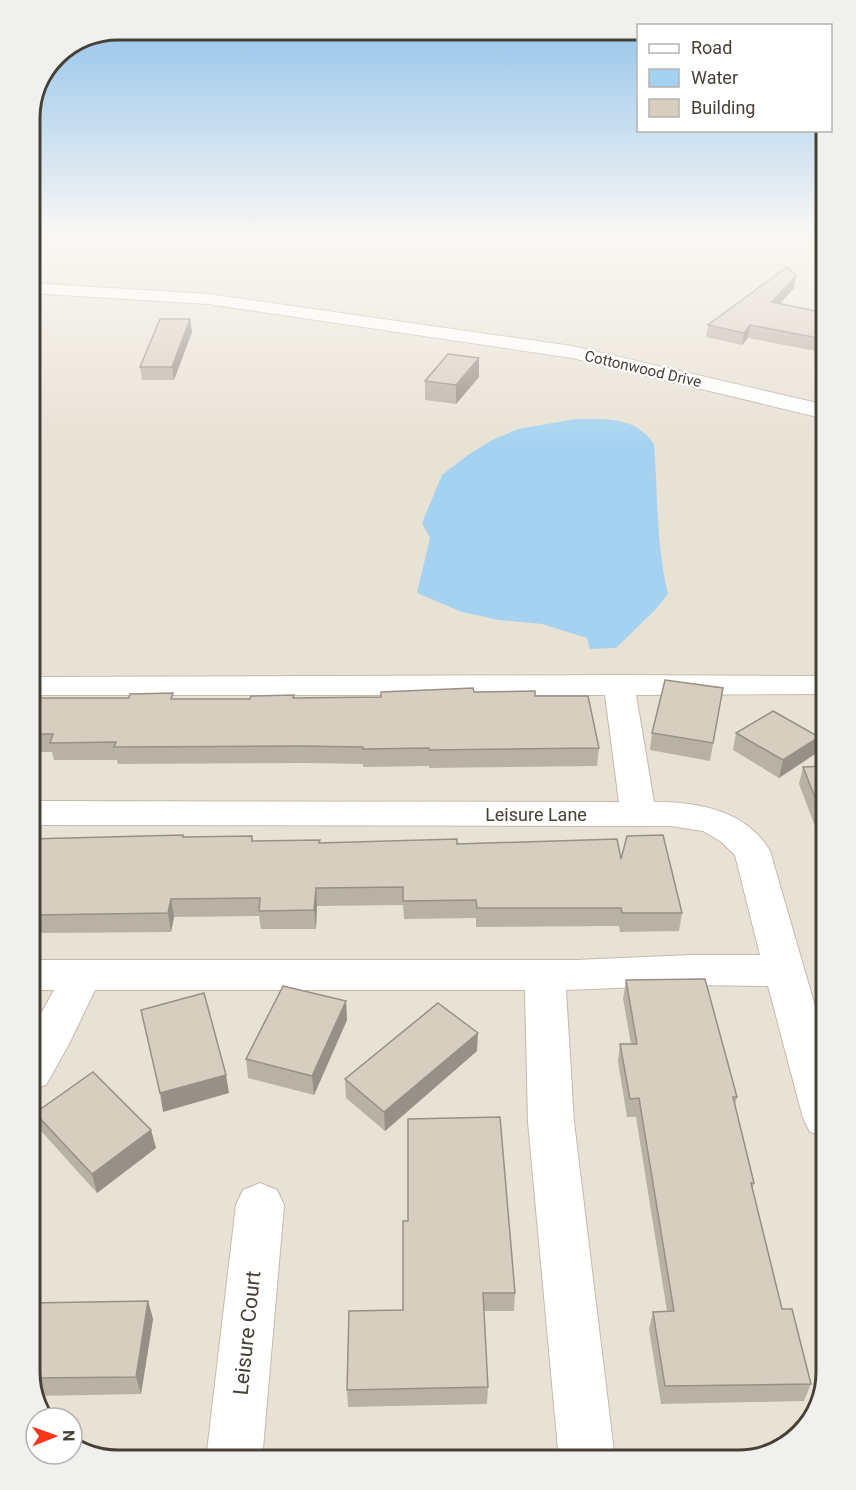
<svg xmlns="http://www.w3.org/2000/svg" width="856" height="1490" font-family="Roboto,sans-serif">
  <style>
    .residential { fill: #e8e2d5 }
    .water { fill: #a4d2f0 }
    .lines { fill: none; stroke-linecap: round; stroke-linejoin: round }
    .minor-casing { stroke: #c2baad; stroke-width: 2 }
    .minor { fill: #fff; fill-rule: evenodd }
    .wall { fill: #bab1a5 }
    .shaded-wall { fill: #979086 }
    .building { fill: #d8cec0; stroke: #979086; stroke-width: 1.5 }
    .labels { text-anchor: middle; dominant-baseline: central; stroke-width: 4.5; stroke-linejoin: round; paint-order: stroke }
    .far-street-label { font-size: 15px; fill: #474036; stroke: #fff }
    .street-label { font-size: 18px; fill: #474036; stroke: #fff }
    .near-street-label { font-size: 21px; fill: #474036; stroke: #fff }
    .rim { fill: none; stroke: #474036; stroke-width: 3 }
  </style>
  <rect width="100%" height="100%" fill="#f4f0e7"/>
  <path class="residential" d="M30,238h796v1134l-15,49 -34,30 -39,9h-625l-41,-14v-28h-27l-6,-7 -9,-39z"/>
  <path class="water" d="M576,419c31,0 59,-3 78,25 4,50 2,101 14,150l-13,16 -39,38 -26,1 -3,-11 -45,-14 -43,-4 -37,-8 -45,-19 13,-55 -8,-15 20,-48 26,-20 24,-15 26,-11z"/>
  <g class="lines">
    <defs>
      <path id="minor" d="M30,283l178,11 364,52 254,59v14l-254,-61 -364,-54 -178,-11z
        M619,675l207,1v18l-190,1 18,107c44,0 92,8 116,49l56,193v93l-16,-5 -7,-14 -35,-132 -76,-1 -126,5 8,132 41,338h-56l-31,-338 -3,-132h-430l-26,54 -23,41 -16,5v-56l24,-44h-24v-30h546l116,-5h68l-25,-100 -15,-14 -17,-10 -32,-5 -641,-1v-24l589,1 -14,-107h-575v-18z
        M260,1183l17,7 7,15 -22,255h-56l30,-255 7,-15z"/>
    </defs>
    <use href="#minor" class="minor-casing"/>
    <use href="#minor" class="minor"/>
  </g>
  <path class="wall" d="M794,288l-15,16 47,9v34l-5,5 -73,-14 -6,7 -36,-8 2,-12z
    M192,332l-18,48h-32l-2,-13z
    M479,377l-23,27 -31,-4v-19z
    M723,688l-13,73 -60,-11 2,-17z
    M474,692l61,4 64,52 -2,18 -168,2v-2l-66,1v-3l-59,-1 -186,1 -1,-4h-63l-2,-8h-22v-54l144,1h76l44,-4v3l87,-1z
    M736,733l83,4 -4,17 -36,24 -46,-28z
    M826,766v89l-27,-71 4,-17z
    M183,835l1,2 69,4 67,2 137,1 164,15 61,54 -3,18 -59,1 -1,-6 -143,1v-9l-72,1 -1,-14 -86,1 -1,23h-55l-2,-13 -85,1 -3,15 -132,1 -3,-13h-6v-81z
    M626,980l111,117 -2,8 19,78 -2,7 30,119 29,75 -7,17 -143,3 -12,-75 4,-17 14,-1 -31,-194h-9l-9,-55 2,-18h11l-8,-45z
    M346,1001l1,19 -33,75 -66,-17 -2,-19z
    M477,1051l-92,80 -39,-33 -1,-19z
    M35,1113l116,17 5,18 -59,45 -56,-62z
    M403,1221l112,72 -1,18h-30l4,76 -1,17 -139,3 -1,-17 56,-80z
    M148,1301l5,18 -12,75 -106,2 -5,-24z"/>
  <path class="shaded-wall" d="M30,238h19l-19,13z
    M796,276l-2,12 -24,27 2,-13z
    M190,319l2,13 -18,48 -2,-13z
    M750,325l-2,13 -6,7 2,-12z
    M826,336v11l-5,5 2,-13z
    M479,358v19l-23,27v-19z
    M819,737l-4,17 -36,24 4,-18z
    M316,888l1,18 -1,23 -2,-19z
    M171,899l3,18 -3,15 -3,-19z
    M346,1001l1,19 -33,75 -2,-19z
    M478,1033l-1,18 -92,80 -1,-19z
    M226,1075l3,18 -66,19 -3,-19z
    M151,1130l5,18 -59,45 -5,-19z
    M148,1301l5,18 -12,75 -5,-17z"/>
  <path class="building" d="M787,267l9,9 -24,26 54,11v23l-3,3 -73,-14 -6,8 -36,-8z
    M160,319h30l-18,48h-32z
    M448,354l31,4 -23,27 -31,-4z
    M665,680l58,8 -10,55 -61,-10z
    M473,688l1,4 61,-1v5h53l11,52 -170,2v-2l-66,1v-2l-61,-1 -188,1 2,-5 -66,1 3,-9h-23v-36h99l1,-4 43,-1 -2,6h79l1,-3 43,-1 -1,3 88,-1v-5z
    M773,711l46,26 -36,23 -47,-27z
    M826,766v59l-23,-58z
    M183,835v2l69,-1v5l68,-1 -1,3 138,-4v5l160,-5 4,20 6,-23 36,-1 19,78h-60l-1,-5h-144l-1,-8 -73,1v-14l-87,1 -2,22 -55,1 1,-13 -89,1 -3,14 -134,2 4,-13h-8v-63z
    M705,979l32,118h-4l21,86h-3l31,126h10l19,75 -146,2 -12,-74 21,-1 -35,-213 -9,1 -10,-55h17l-11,-64z
    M283,986l63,15 -34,75 -66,-17z
    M204,993l22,82 -66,18 -19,-83z
    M438,1003l40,30 -94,79 -39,-33z
    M93,1072l58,58 -59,44 -57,-61z
    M500,1117l15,176h-32l5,94 -141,3 2,-79 54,-1v-89h5v-102z
    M148,1301l-12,76 -105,1 -1,-6v-69z"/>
  <linearGradient id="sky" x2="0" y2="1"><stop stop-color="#8dc0eb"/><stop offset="0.53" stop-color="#faf8f4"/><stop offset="1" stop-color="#faf8f4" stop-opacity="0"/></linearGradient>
  <rect width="856" height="447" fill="url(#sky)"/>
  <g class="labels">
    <g class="far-street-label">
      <text transform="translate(643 369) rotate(13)">Cottonwood Drive</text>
    </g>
    <g class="street-label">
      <text x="536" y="814">Leisure Lane</text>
    </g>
    <g class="near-street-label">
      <text transform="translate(247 1333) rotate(-84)">Leisure Court</text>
    </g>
  </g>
  <path d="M0 0H856V1490H0ZM118 40H738A78 78 0 0 1 816 118V1372A78 78 0 0 1 738 1450H118A78 78 0 0 1 40 1372V118A78 78 0 0 1 118 40Z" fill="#f0f0ef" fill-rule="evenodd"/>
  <path class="rim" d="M118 40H738A78 78 0 0 1 816 118V1372A78 78 0 0 1 738 1450H118A78 78 0 0 1 40 1372V118A78 78 0 0 1 118 40Z"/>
  <rect x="637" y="24" width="195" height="108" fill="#ffffff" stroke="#b5b3af" stroke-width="1.5"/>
  <rect x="649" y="44" width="30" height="9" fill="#ffffff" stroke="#b5b3af" stroke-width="1.5"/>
  <text x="691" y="54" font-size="18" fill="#474036">Road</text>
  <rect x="649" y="69" width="30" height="18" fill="#a4d2f0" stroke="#b5b3af" stroke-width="1.5"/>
  <text x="691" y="84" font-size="18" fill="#474036">Water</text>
  <rect x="649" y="99" width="30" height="18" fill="#d8cec0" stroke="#b5b3af" stroke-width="1.5"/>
  <text x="691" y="114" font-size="18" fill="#474036">Building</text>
  <g transform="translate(54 1436) rotate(89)"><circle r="28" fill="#ffffff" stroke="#b5b3af" stroke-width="1.5"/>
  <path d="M0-4.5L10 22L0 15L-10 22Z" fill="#fa3618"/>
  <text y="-9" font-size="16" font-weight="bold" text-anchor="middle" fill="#474036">N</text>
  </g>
</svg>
